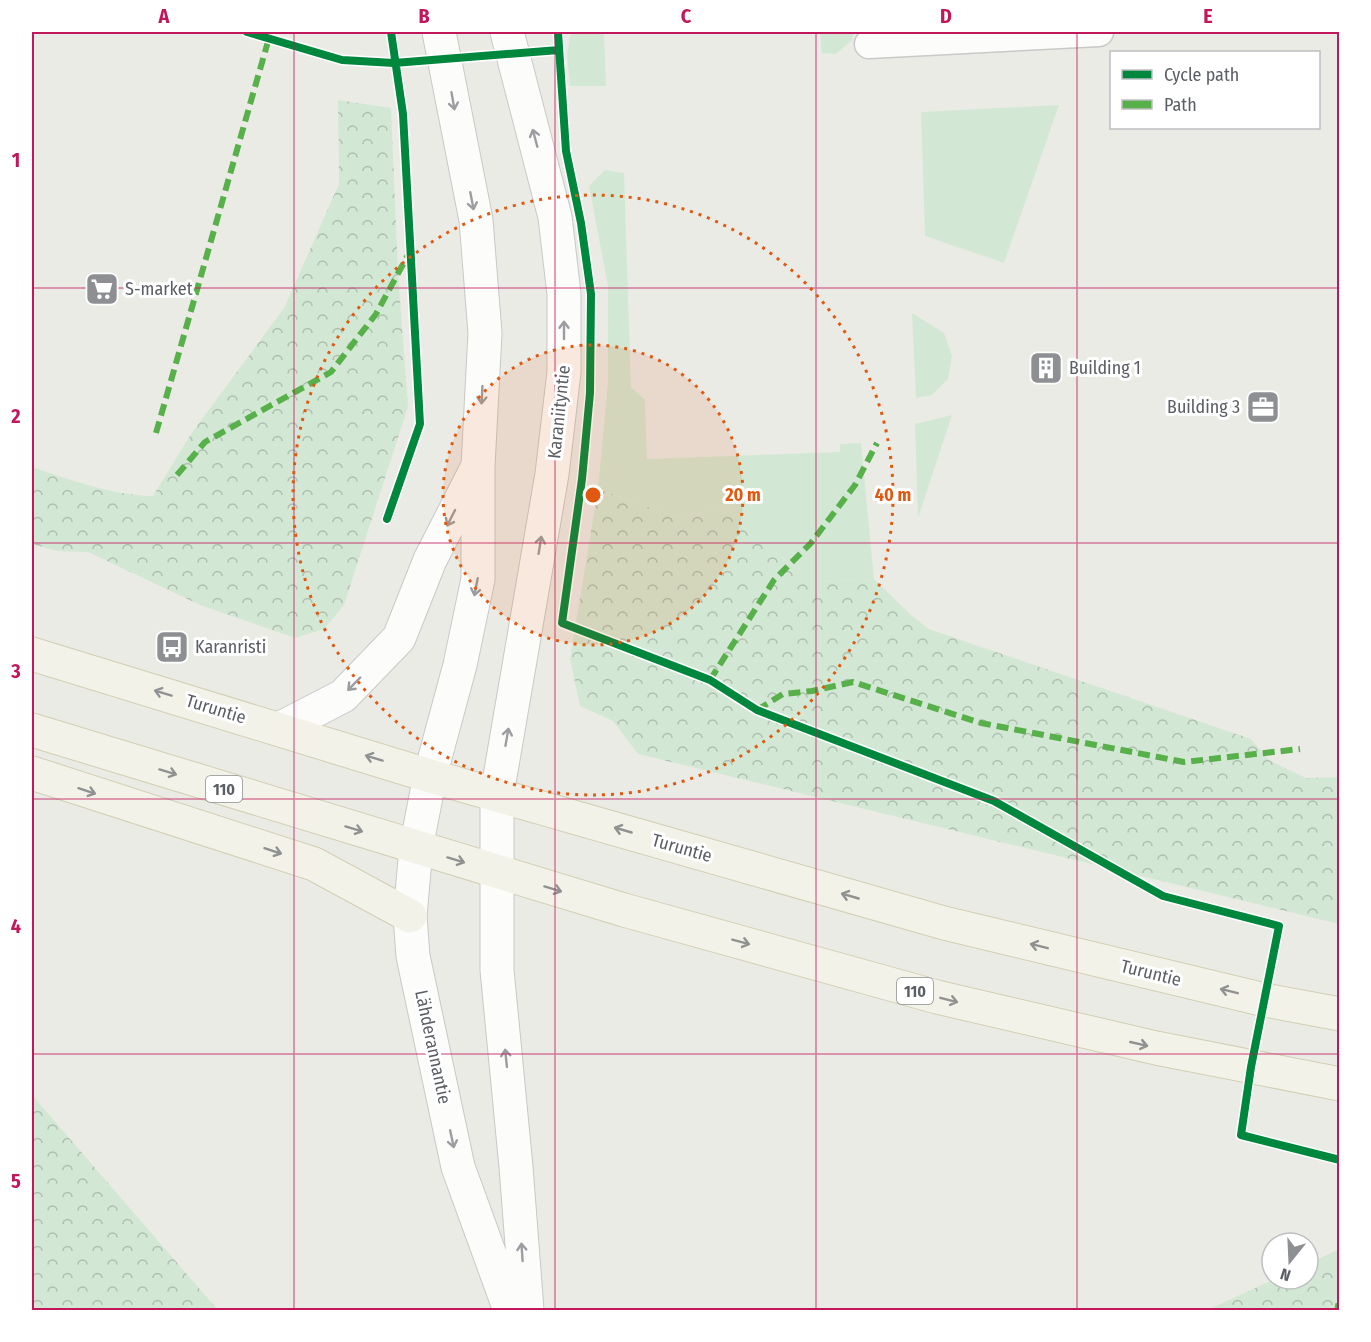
<svg xmlns="http://www.w3.org/2000/svg" width="1371" height="1342" font-family="'Fira Sans Condensed',sans-serif">
  <style>
    .green { fill: #d3e8d4 }
    .forest { fill: url(#forest-crowns) }
    .lines { fill: none; stroke-linecap: round; stroke-linejoin: round }
    .service-casing { stroke: #c8c9c8; stroke-width: 31 }
    .tertiary-casing { stroke: #c8c9c8; stroke-width: 35 }
    .secondary-casing { stroke: #c8c8c7; stroke-width: 35 }
    .primary-casing { stroke: #d3cfb4; stroke-width: 35 }
    .service { stroke: #fcfcfb; stroke-width: 28 }
    .tertiary { stroke: #fcfcfb; stroke-width: 33 }
    .secondary { stroke: #fcfcfb; stroke-width: 33 }
    .primary { stroke: #f2f2e8; stroke-width: 33 }
    .quiet { stroke: #58b04a; stroke-width: 6; stroke-dasharray: 12 6; stroke-linecap: butt }
    .cycleway-casing { stroke: #fff; stroke-width: 11 }
    .cycleway { stroke: #00873e; stroke-width: 8 }
    .oneway { stroke: #9b9da0 }
    .oneway2 { stroke: #909292 }
    .grid { fill: none; stroke: #c2185b; stroke-width: 1.5; stroke-opacity: 0.55 }
    .ring { fill: none; stroke: #e15910; stroke-width: 3; stroke-dasharray: 3 6 }
    .labels { text-anchor: middle; dominant-baseline: central; stroke-width: 6; stroke-linejoin: round; paint-order: stroke }
    .shield { fill: #fff; stroke: #8c8e92; stroke-width: 1.5 }
    .shield-label { font-size: 16px; font-weight: bold; fill: #5b5e64 }
    .poi-label { font-size: 18px; fill: #5b5e64; stroke: #fff; text-anchor: start }
    .street-label { font-size: 18px; fill: #5b5e64; stroke: #fff }
    .centre { fill: #e15910; stroke: #fff; stroke-width: 3 }
    .ring-label { font-size: 18px; text-anchor: middle; font-weight: bold; fill: #e15910; stroke: #fff; stroke-width: 6; stroke-linejoin: round; paint-order: stroke }
    .neatline { fill: none; stroke: #c2185b; stroke-width: 2 }
    .grid-label { font-size: 20px; text-anchor: middle; font-weight: bold; fill: #c2185b }
  </style>
  <defs>
    <pattern id="forest-crowns" width="20" height="18" patternUnits="userSpaceOnUse" patternTransform="scale(1.5)"><rect width="20" height="18" fill="#d3e8d4"/><path d="M2 6a3 3 0 1 1 6 0M12 15a3 3 0 1 1 6 0" fill="none" stroke="#aebfb0"/></pattern>
  </defs>
  <rect width="100%" height="100%" fill="#ebebe6"/>
  <path class="green" d="M571,32h33l2,54h-36l-3,-32z
    M820,32h34l-2,8 -16,14 -14,-1z
    M1059,105l-55,158 -79,-27 -4,-124z
    M605,170l19,3 7,214 14,13 2,59 193,-7v-8l21,-1 13,136 -54,3 -66,-43 -26,-31 -52,9 -78,-28 10,-107v-96l-19,-100z
    M912,313l32,20 8,23 -4,23 -16,16 -16,3z
    M952,415l-34,103 -3,-94z"/>
  <path class="forest" d="M338,100l53,8 7,164 10,135 -64,198 -20,24 -29,9 -95,-33 -112,-53 -31,-1 -25,-7v-77c40,13 79,28 121,29l38,-62 93,-126 55,-124z
    M598,489l78,28 52,-9 26,31 66,43 54,-3 38,37 17,13 322,110 18,21 37,18 33,-1v147l-701,-170 -25,-33 -33,-15 -10,-47z
    M32,1095l179,207 7,8h-186z
    M1339,1249v61h-132l68,-31h33v-15z"/>
  <g class="lines">
    <defs>
      <path id="service" d="M869,44l230,-12"/>
      <path id="tertiary" d="M279,729l64,-33 56,-58 31,-78 46,-90
        M416,848l14,-72 30,-111 18,-86v-113l7,-133 -9,-113 -37,-188
        M497,872v-78l55,-320 12,-102v-78l-9,-77 -48,-185"/>
      <path id="secondary" d="M416,848l-6,68 3,40 45,211 52,143
        M497,872v98l19,197 11,143"/>
      <path id="primary" d="M32,654l398,122 514,147 321,77 75,14
        M32,730l592,180 313,87 219,51 184,36
        M32,773l282,91 96,52"/>
    </defs>
    <use href="#service" class="service-casing"/>
    <use href="#tertiary" class="tertiary-casing"/>
    <use href="#secondary" class="secondary-casing"/>
    <use href="#primary" class="primary-casing"/>
    <use href="#service" class="service"/>
    <use href="#tertiary" class="tertiary"/>
    <use href="#secondary" class="secondary"/>
    <use href="#primary" class="primary"/>
    <path class="quiet" d="M156,433l113,-395
      M177,475l28,-33 126,-70 45,-58 32,-59
      M710,680l64,-100 37,-37 44,-58 22,-42
      M757,710l26,-16 29,-3 41,-9 128,41 203,39 116,-13
      M1335,1306l5,1"/>
    <defs>
      <path id="cycleway" d="M247,32l95,28 52,3 165,-13
        M558,32l8,119 15,72 10,71 -1,99 -8,86 -20,144 148,57 47,30 237,91 169,95 116,30 -28,141 -10,68 99,25
        M387,519l33,-95 -17,-310 -12,-82"/>
    </defs>
    <use href="#cycleway" class="cycleway-casing"/>
    <use href="#cycleway" class="cycleway"/>
  </g>
  <defs><path id="oneway-shaft" d="M-6 0H5M1.5-3L5.5 0L1.5 3" fill="none" stroke-width="1.6" stroke-linecap="round" stroke-linejoin="round" transform="scale(1.5)"/></defs>
  <g class="oneway">
    <use href="#oneway-shaft" transform="translate(453 101) rotate(80)"/>
    <use href="#oneway-shaft" transform="translate(535 138) rotate(-105)"/>
    <use href="#oneway-shaft" transform="translate(472 201) rotate(79)"/>
    <use href="#oneway-shaft" transform="translate(564 330) rotate(-90)"/>
    <use href="#oneway-shaft" transform="translate(482 395) rotate(93)"/>
    <use href="#oneway-shaft" transform="translate(451 518) rotate(117)"/>
    <use href="#oneway-shaft" transform="translate(540 545) rotate(-81)"/>
    <use href="#oneway-shaft" transform="translate(476 587) rotate(101)"/>
    <use href="#oneway-shaft" transform="translate(354 684) rotate(134)"/>
    <use href="#oneway-shaft" transform="translate(507 737) rotate(-80)"/>
    <use href="#oneway-shaft" transform="translate(506 1058) rotate(-96)"/>
    <use href="#oneway-shaft" transform="translate(452 1139) rotate(78)"/>
    <use href="#oneway-shaft" transform="translate(522 1252) rotate(-94)"/>
  </g>
  <g class="oneway2">
    <use href="#oneway-shaft" transform="translate(163 693) rotate(-163)"/>
    <use href="#oneway-shaft" transform="translate(374 758) rotate(-163)"/>
    <use href="#oneway-shaft" transform="translate(168 772) rotate(17)"/>
    <use href="#oneway-shaft" transform="translate(87 791) rotate(18)"/>
    <use href="#oneway-shaft" transform="translate(354 829) rotate(17)"/>
    <use href="#oneway-shaft" transform="translate(623 830) rotate(-164)"/>
    <use href="#oneway-shaft" transform="translate(273 851) rotate(18)"/>
    <use href="#oneway-shaft" transform="translate(456 860) rotate(17)"/>
    <use href="#oneway-shaft" transform="translate(553 889) rotate(17)"/>
    <use href="#oneway-shaft" transform="translate(850 896) rotate(-164)"/>
    <use href="#oneway-shaft" transform="translate(741 942) rotate(15)"/>
    <use href="#oneway-shaft" transform="translate(1039 946) rotate(-166)"/>
    <use href="#oneway-shaft" transform="translate(1229 991) rotate(-166)"/>
    <use href="#oneway-shaft" transform="translate(949 1000) rotate(14)"/>
    <use href="#oneway-shaft" transform="translate(1139 1044) rotate(13)"/>
  </g>
  <path class="grid" d="M294,32v1278M555,32v1278M816,32v1278M1077,32v1278M32,288h1308M32,543h1308M32,799h1308M32,1054h1308"/>
  <circle cx="593" cy="495" r="150" fill="#e15910" fill-opacity=".12"/>
  <g class="ring">
    <circle cx="593" cy="495" r="150"/>
    <circle cx="593" cy="495" r="300"/>
  </g>
  <defs>
    <symbol id="supermarket-square" viewBox="-11 -11 22 22"><rect x="-9" y="-9" width="18" height="18" rx="4" fill="#8d8f92" stroke="#fff"/><path d="M-6-5.5h2.5l.6 2H6L4.5 2H-2.5L-4.4-4H-6ZM-1.5 3.2a1.3 1.3 0 1 0 .1 0ZM3 3.2a1.3 1.3 0 1 0 .1 0Z" fill="#fff"/></symbol>
    <symbol id="building-square" viewBox="-11 -11 22 22"><rect x="-9" y="-9" width="18" height="18" rx="4" fill="#8d8f92" stroke="#fff"/><path d="M-4-6H4V6H1V3H-1V6H-4ZM-2.5-4.3h1.7v1.8h-1.7ZM.8-4.3h1.7v1.8H.8ZM-2.5-1h1.7V.8h-1.7ZM.8-1h1.7V.8H.8Z" fill="#fff"/></symbol>
    <symbol id="office-square" viewBox="-11 -11 22 22"><rect x="-9" y="-9" width="18" height="18" rx="4" fill="#8d8f92" stroke="#fff"/><path d="M-6-3h4V-5.5h4V-3h4V5H-6ZM-1-4.5V-3h2v-1.5ZM-6 0V1H6V0Z" fill="#fff"/></symbol>
    <symbol id="bus-square" viewBox="-11 -11 22 22"><rect x="-9" y="-9" width="18" height="18" rx="4" fill="#8d8f92" stroke="#fff"/><path d="M-5-6H5V4H4V6H2V4H-2V6H-4V4H-5ZM-3.5-4V0h7V-4ZM-3.5 1.2v1.5H-2V1.2ZM2 1.2v1.5H3.5V1.2Z" fill="#fff"/></symbol>
  </defs>
  <g fill-rule="evenodd">
    <use href="#supermarket-square" x="83" y="270" width="38" height="38"/>
    <use href="#building-square" x="1027" y="349" width="38" height="38"/>
    <use href="#office-square" x="1244" y="388" width="38" height="38"/>
    <use href="#bus-square" x="153" y="628" width="38" height="38"/>
  </g>
  <g class="labels">
    <g class="shield">
      <rect x="206" y="776" width="36" height="26" rx="4.5"/>
      <rect x="897" y="978" width="36" height="26" rx="4.5"/>
    </g>
    <g class="shield-label">
      <text x="224" y="789">110</text>
      <text x="915" y="991">110</text>
    </g>
    <g class="poi-label">
      <text x="125" y="289">S-market</text>
      <text x="1069" y="368">Building 1</text>
      <text x="1240" y="407" text-anchor="end">Building 3</text>
      <text x="195" y="647">Karanristi</text>
    </g>
    <g class="street-label">
      <text transform="translate(559 412) rotate(-84)">Karaniityntie</text>
      <text transform="translate(216 709) rotate(17)">Turuntie</text>
      <text transform="translate(682 848) rotate(16)">Turuntie</text>
      <text transform="translate(1151 973) rotate(14)">Turuntie</text>
      <text transform="translate(433 1047) rotate(78)">Lähderannantie</text>
    </g>
  </g>
  <circle cx="593" cy="495" r="9" class="centre"/>
  <g class="ring-label">
    <text x="743" y="501">20 m</text>
    <text x="893" y="501">40 m</text>
  </g>
  <rect width="1371" height="1342" fill="none" stroke="#ffffff" stroke-width="66"/>
  <rect x="1110" y="51" width="210" height="78" fill="#ffffff" stroke="#bdbfc1" stroke-width="1.5"/>
  <rect x="1122" y="70" width="30" height="9" fill="#00873e" stroke="#bdbfc1" stroke-width="1.5"/>
  <text x="1164" y="81" font-size="18" fill="#5b5e64">Cycle path</text>
  <rect x="1122" y="100" width="30" height="9" fill="#58b04a" stroke="#bdbfc1" stroke-width="1.5"/>
  <text x="1164" y="111" font-size="18" fill="#5b5e64">Path</text>
  <g transform="translate(1290 1261) rotate(198)"><circle r="28" fill="#ffffff" stroke="#bdbfc1" stroke-width="1.5"/>
  <path d="M0-4.5L10 22L0 15L-10 22Z" fill="#8d8f92"/>
  <text y="-9" font-size="16" font-weight="bold" text-anchor="middle" fill="#5b5e64">N</text>
  </g>
  <rect x="33" y="33" width="1305" height="1276" class="neatline"/>
  <g class="grid-label">
    <text x="164" y="23">A</text>
    <text x="424" y="23">B</text>
    <text x="686" y="23">C</text>
    <text x="946" y="23">D</text>
    <text x="1208" y="23">E</text>
    <text x="16" y="167">1</text>
    <text x="16" y="423">2</text>
    <text x="16" y="678">3</text>
    <text x="16" y="933">4</text>
    <text x="16" y="1188">5</text>
  </g>
</svg>
